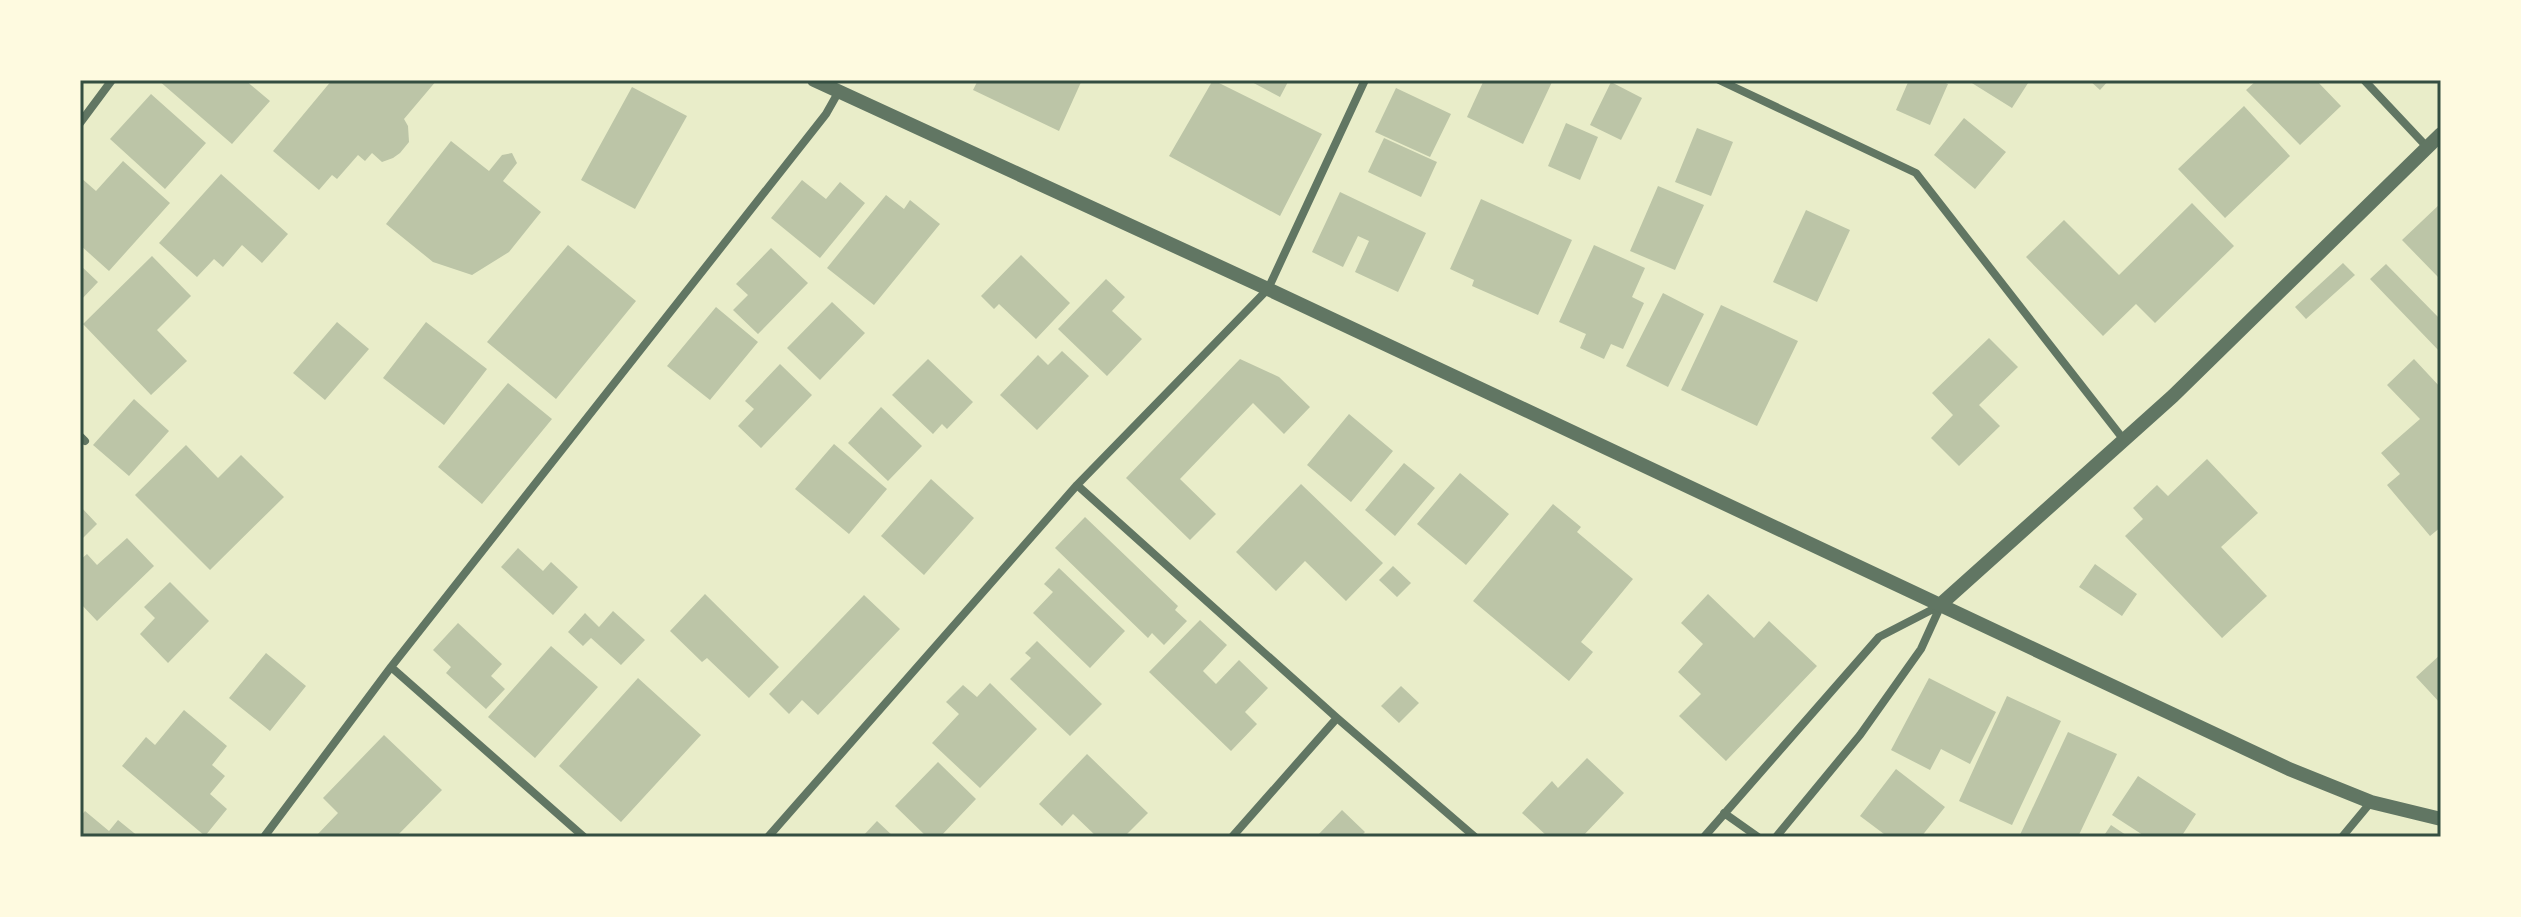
<svg xmlns="http://www.w3.org/2000/svg" width="2521" height="917" font-family="'Titillium Web',sans-serif">
  <style>
    .building { fill: #bcc5a7 }
    .lines { fill: none; stroke-linecap: round; stroke-linejoin: round }
    .minor { stroke: #617663; stroke-width: 8 }
    .tertiary { stroke: #617663; stroke-width: 14 }
    .neatline { fill: none; stroke: #344e41; stroke-width: 3 }
  </style>
  <rect width="100%" height="100%" fill="#e9edc9"/>
  <path class="building" d="M158,80h87l25,21 -38,43z
    M332,80h105l-33,39 4,7 1,16 -9,11 -7,5 -11,4 -10,-9 -7,8 -7,-6 -21,24 -5,-4 -13,15 -46,-39z
    M978,80h104l-23,51 -86,-41z
    M1213,80l109,54 -42,82 -111,-60z
    M1248,80h41l-9,17z
    M1484,80l68,2 -29,62 -56,-27z
    M1909,80h30l9,4 -18,41 -34,-15z
    M1967,80h63l-18,28z
    M2089,80h20l-9,10z
    M2257,80h59l25,26 -41,39 -54,-55z
    M1611,82l31,16 -21,42 -31,-15z
    M632,87l55,29 -52,93 -54,-29z
    M1396,88l55,26 -21,43 -55,-25z
    M151,94l55,49 -41,46 -55,-50z
    M2244,106l46,50 -65,62 -47,-49z
    M1964,118l42,34 -31,37 -41,-34z
    M1566,123l32,14 -18,43 -32,-14z
    M1697,128l36,14 -22,54 -36,-14z
    M1384,138l53,24 -16,35 -53,-25z
    M451,141l38,30 13,-16 10,-2 5,10 -14,18 38,31 -32,40 -37,23 -39,-13 -47,-38z
    M123,161l47,42 -61,68 -29,-26v-68l16,14z
    M221,174l67,60 -26,29 -20,-18 -19,22 -9,-8 -17,18 -38,-34z
    M802,180l24,19 14,-17 25,21 -45,55 -49,-40z
    M1658,186l46,19 -29,65 -45,-19z
    M1340,192l86,41 -28,59 -43,-20 14,-31 -11,-5 -15,31 -31,-15z
    M886,195l18,14 6,-9 30,24 -66,81 -47,-37z
    M1481,199l91,41 -34,75 -66,-29 2,-6 -24,-11z
    M2192,203l42,43 -79,77 -19,-19 -33,32 -77,-79 38,-37 55,55z
    M2441,203v72l-3,2 -36,-37z
    M1806,210l44,20 -33,72 -44,-20z
    M568,245l68,56 -80,98 -69,-57z
    M1594,245l51,23 -13,29 12,6 -21,46 -12,-5 -7,15 -24,-11 6,-14 -27,-12z
    M771,248l37,35 -50,51 -25,-24 15,-15 -12,-11z
    M1021,255l49,48 -34,36 -37,-35 -5,5 -13,-13z
    M152,256l39,40 -34,34 30,31 -36,34 -68,-71z
    M2343,263l12,12 -49,44 -11,-12z
    M2386,264l55,56v33l-71,-74z
    M80,265l18,17 -18,19z
    M1106,279l19,18 -13,14 30,28 -35,37 -49,-47z
    M1663,293l41,21 -36,73 -42,-21z
    M832,302l33,31 -45,47 -33,-32z
    M1721,305l77,36 -41,85 -76,-36z
    M716,307l42,35 -48,58 -43,-34z
    M337,322l32,27 -44,51 -32,-27z
    M426,322l61,47 -43,56 -61,-47z
    M1989,338l29,29 -39,38 21,21 -41,40 -28,-28 22,-23 -21,-22z
    M1062,351l27,25 -52,54 -37,-35 38,-40 10,10z
    M928,359l45,43 -26,27 -5,-5 -9,10 -41,-39z
    M1240,359l39,18 31,30 -26,27 -31,-31 -73,76 36,35 -26,26 -64,-62z
    M2414,359l27,29v139l-11,9 -43,-51 13,-11 -19,-21 39,-34 -33,-34z
    M780,364l32,31 -51,53 -23,-22 16,-17 -9,-8z
    M508,383l44,36 -70,85 -44,-37z
    M134,399l35,32 -40,45 -36,-31z
    M881,407l41,39 -34,35 -40,-38z
    M1349,414l44,37 -42,51 -44,-37z
    M834,444l53,45 -38,45 -54,-45z
    M186,445l32,33 23,-23 43,42 -74,73 -75,-75z
    M2207,459l51,54 -37,34 46,49 -45,42 -97,-102 18,-17 -10,-11 24,-23 11,11z
    M1404,463l31,25 -40,48 -30,-26z
    M1460,473l49,41 -43,51 -49,-41z
    M931,479l43,39 -50,57 -43,-39z
    M1301,484l82,79 -37,38 -41,-40 -29,30 -40,-39z
    M1553,504l28,23 -4,5 56,47 -52,63 12,10 -24,29 -96,-80z
    M80,506l17,18 -17,17z
    M1085,517l93,89 -3,4 12,11 -23,24 -12,-12 -4,5 -93,-90z
    M127,538l27,28 -57,55 -17,-18v-43l7,-6 10,11z
    M518,548l25,23 8,-9 27,25 -25,28 -52,-48z
    M2095,564l42,30 -15,22 -43,-29z
    M1393,566l18,17 -14,14 -18,-17z
    M1059,568l66,63 -35,37 -57,-55 20,-21 -9,-8z
    M170,582l39,39 -41,42 -28,-29 15,-16 -11,-11z
    M705,594l74,73 -30,31 -42,-40 -5,4 -32,-31z
    M1708,594l46,44 15,-17 48,45 -91,95 -47,-45 22,-22 -23,-22 25,-28 -22,-21z
    M864,595l36,34 -82,86 -16,-15 -13,14 -20,-20z
    M613,611l32,29 -24,25 -30,-27 -8,8 -15,-14 17,-19 14,14z
    M1200,620l27,25 -24,26 13,13 23,-24 29,28 -23,24 12,12 -26,27 -82,-79z
    M458,623l44,41 -11,12 14,13 -19,20 -40,-36 5,-6 -18,-17z
    M1037,641l65,63 -32,32 -60,-57 21,-21 -6,-5z
    M551,646l47,41 -63,71 -47,-41z
    M266,653l40,33 -36,45 -41,-33z
    M2441,654v50l-25,-27z
    M638,678l63,57 -80,87 -62,-56z
    M1929,678l67,34 -26,52 -29,-15 -11,21 -39,-20z
    M990,683l47,46 -57,59 -48,-45 27,-29 -13,-12 17,-17 14,12z
    M1401,686l18,17 -20,20 -18,-17z
    M2007,696l54,25 -49,104 -53,-24z
    M184,710l43,36 -15,19 13,11 -15,18 17,15 -22,27 -83,-70 24,-29 9,8z
    M2068,732l49,22 -39,83h-59z
    M384,735l58,55 -46,47h-81l23,-24 -15,-15z
    M1087,754l61,59 -24,24h-27l-24,-23 -11,12 -23,-22z
    M1587,758l37,35 -42,44h-34l-26,-24 30,-32 6,7z
    M938,762l38,37 -36,38h-13l-32,-31z
    M1896,769l49,38 -24,30h-33l-28,-21z
    M2138,776l58,38 -15,23h-35l-34,-22z
    M1342,810l23,22 -5,5h-44z
    M85,811l24,20 9,-11 21,17h-59v-20z
    M877,821l17,16h-32z
    M2111,825l18,12h-26z"/>
  <g class="lines">
    <path class="minor" d="M1719,80l197,93 208,267
      M2364,80l63,67
      M80,123l32,-43
      M80,436l5,5
      M1077,485l260,233 138,119
      M391,667l193,170
      M1724,813l34,24
      M264,837l127,-170 435,-553 13,-23
      M768,837l309,-352 191,-196 97,-209
      M1232,837l105,-119
      M1704,837l175,-200 62,-32
      M1776,837l84,-102 61,-86 20,-44
      M2342,837l29,-35"/>
    <path class="tertiary" d="M814,80l454,209 1021,480 82,33 70,17
      M1941,604l232,-208 268,-262"/>
  </g>
  <rect width="2521" height="917" fill="none" stroke="#fefae0" stroke-width="164"/>
  <rect x="82" y="82" width="2357" height="753" class="neatline"/>
</svg>
